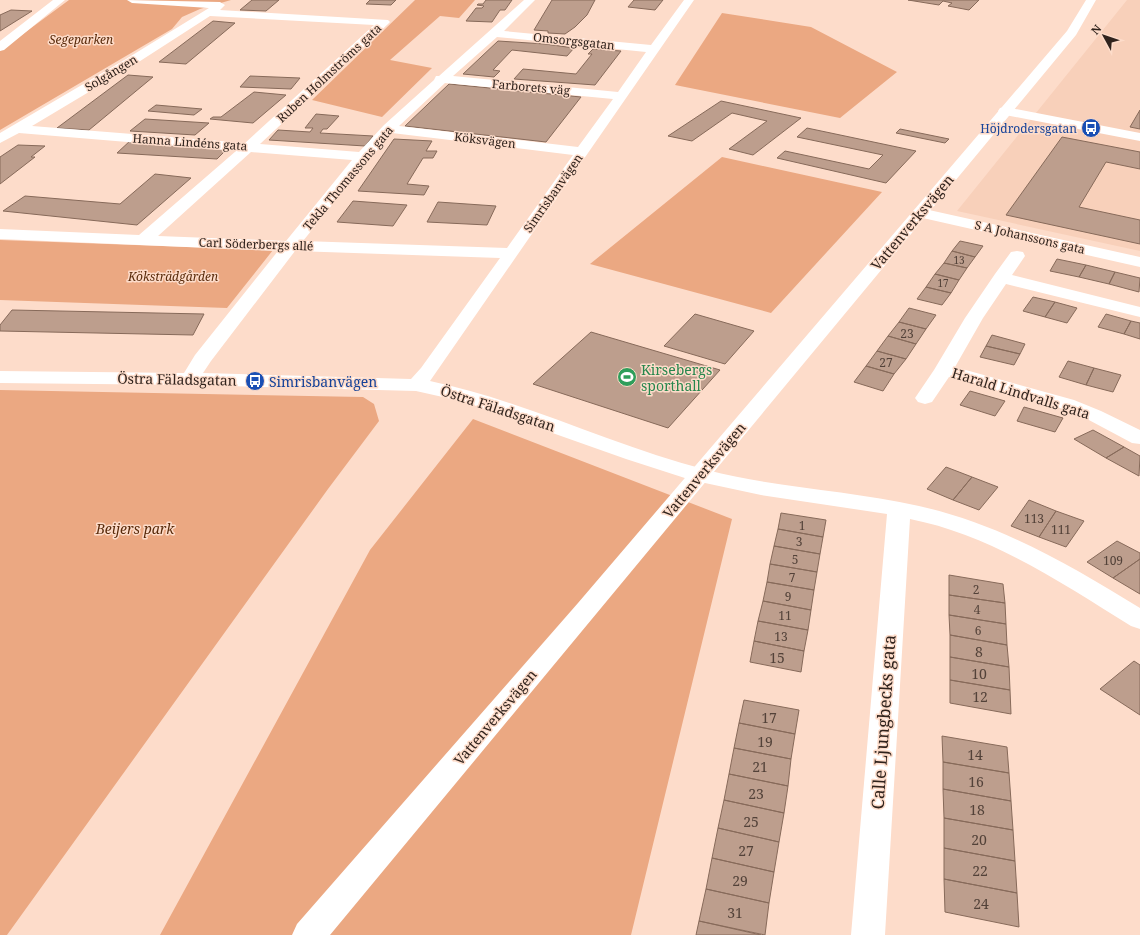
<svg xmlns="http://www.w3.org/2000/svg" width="1140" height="935" font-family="'Noto Serif',serif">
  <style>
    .built { fill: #f8d0ba }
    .green { fill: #eba882 }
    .building { fill: #bd9e8d; stroke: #876a5a }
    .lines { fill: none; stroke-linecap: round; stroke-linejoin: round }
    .minor { fill: #fff; fill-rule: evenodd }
    .tertiary { fill: #fff; fill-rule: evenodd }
    .labels { text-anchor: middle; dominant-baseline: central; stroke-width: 3; stroke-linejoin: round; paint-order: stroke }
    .far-number-label { font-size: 10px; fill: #534239 }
    .far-park-label { font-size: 12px; font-style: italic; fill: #592a0a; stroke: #fddcca }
    .far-street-label { font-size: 12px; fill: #30231d; stroke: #fddcca }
    .far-transit-label { font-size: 12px; fill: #164399; stroke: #fddcca; text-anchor: end }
    .number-label { font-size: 12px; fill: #534239 }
    .street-label { font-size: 14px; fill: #30231d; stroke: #fddcca }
    .leisure-label { font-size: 14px; fill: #27864d; stroke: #fddcca; text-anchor: start }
    .transit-label { font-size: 14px; fill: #164399; stroke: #fddcca; text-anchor: start }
    .park-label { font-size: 14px; font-style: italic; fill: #592a0a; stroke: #fddcca }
    .near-number-label { font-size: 14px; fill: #534239 }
    .near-street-label { font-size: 17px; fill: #30231d; stroke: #fddcca }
  </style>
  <rect width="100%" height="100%" fill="#fddcca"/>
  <path class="built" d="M1127,0h13v251l-183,-40z"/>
  <path class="green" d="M69,0h162l-31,9 -18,8 -10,12 -172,101v-79z
    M415,0h60l-16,18 -19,-2 -50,44 42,8 -50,49 -70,-17z
    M722,13l89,14 86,45 -57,46 -165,-33z
    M722,157l160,35 -111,121 -181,-49z
    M0,240l273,10 -46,58 -227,-8z
    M0,390l363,7 11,7 5,17 -51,68 -321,446h-7z
    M473,419l259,100 -101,416h-471l210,-385z"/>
  <path class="building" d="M252,0h27l-13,11 -26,-1z
    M370,0h26l-5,5 -25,-1z
    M486,0h26l-7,10h-5l-8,12 -26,-1 10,-13h6l2,-2 -7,-1 1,-1h5z
    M552,0h43l-8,15 -12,12 -10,7 -17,-1v-2l-14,-1z
    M634,0h29l-8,10 -27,-3z
    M908,0h71l-10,10 -21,-4 4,-3 -9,-2 -4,4z
    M11,10l21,1 -32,20v-16z
    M213,21l22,2 -49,41 -27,-2z
    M498,41l47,3 29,4 -7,8 -55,-6 -19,20 7,1 -6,6 -31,-3z
    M593,49l28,2 -26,34 -81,-6 9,-10 53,5 16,-20h-4z
    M128,75l25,2 -64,53 -32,-2z
    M250,76l50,2 -9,11 -51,-2z
    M449,84l132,13 -35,45 -141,-16z
    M254,92l32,3 -33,28 -43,-4 3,-2h8z
    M721,101l80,17 -48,37 -24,-6 38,-28 -35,-8 -40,28 -24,-5z
    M156,105l46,4 -8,6 -46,-4z
    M1140,110v19l-10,-2z
    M316,114l23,2 -12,13h-4l-3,4 53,3 -8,10 -96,-6 9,-10 32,2 3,-4h-8z
    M145,119l64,4 -14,12 -65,-4z
    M807,128l109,23 -30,32 -109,-25 8,-7 84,18 14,-14 -86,-18z
    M900,129l49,10 -4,4 -49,-10z
    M1062,137l78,15v17l-34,-7 -27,45 61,13v24l-134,-29z
    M394,139l38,2 -6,10h11l-4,7h-10l-16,26 22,2 -5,9 -66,-4z
    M131,140l98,7 -12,12 -100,-6z
    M18,145l27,1 -14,11h4l-35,27v-27z
    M155,174l36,4 -54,47 -134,-14 22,-15 95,8z
    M353,201l54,4 -14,21 -56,-4z
    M438,202l58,4 -9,19 -60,-3z
    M960,241l23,5 -8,11 -23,-6z
    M952,251l23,6 -8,11 -23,-5z
    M1057,259l29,6 -7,12 -29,-6z
    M944,263l23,5 -8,12 -24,-6z
    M1086,265l29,7 -6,12 -30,-7z
    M1115,272l25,6 -1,14 -30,-8z
    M935,274l24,6 -8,13 -25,-6z
    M926,287l25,6 -9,12 -25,-6z
    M1033,297l22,5 -10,15 -22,-6z
    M1055,302l22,6 -10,15 -22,-6z
    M909,308l27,7 -10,14 -27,-7z
    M12,310l192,4 -11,21 -193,-4v-6z
    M695,314l59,17 -29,33 -61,-18z
    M1106,314l25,7 -7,13 -26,-7z
    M1131,321l9,2v16l-16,-5z
    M899,322l27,7 -10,15 -28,-8z
    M591,332l129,38 -52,58 -135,-44z
    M992,335l33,9 -5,10 -34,-8z
    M888,336l28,8 -10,15 -29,-8z
    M986,346l34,8 -6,11 -34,-8z
    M877,351l29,8 -12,15 -28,-8z
    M1068,361l26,7 -8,17 -27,-8z
    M866,366l28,8 -11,17 -29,-9z
    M1094,368l27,7 -8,17 -27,-7z
    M970,391l35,10 -10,15 -35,-11z
    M1024,407l39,11 -8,14 -38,-11z
    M1093,430l31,17 -18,11 -32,-19z
    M1124,447l16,9 -1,20 -33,-18z
    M946,467l26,10 -19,23 -26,-11z
    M972,477l26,10 -19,23 -26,-10z
    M1029,500l27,11 -17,26 -28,-11z
    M1056,511l28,10 -18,26 -27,-10z
    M781,513l45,7 -3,17 -45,-8z
    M778,529l45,8 -3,17 -46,-8z
    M1117,541l23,12v6l-27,19 -26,-16z
    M774,546l46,8 -3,18 -47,-8z
    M1140,559v35l-27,-16z
    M770,564l47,8 -3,18 -47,-8z
    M949,575l54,9 2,19 -56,-8z
    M767,582l47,8 -3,20 -48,-9z
    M949,595l56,8 1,21 -57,-9z
    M763,601l48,9 -3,20 -50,-9z
    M949,615l57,9 1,21 -57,-10z
    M758,621l50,9 -4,21 -50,-10z
    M950,635l57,10 2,22 -59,-10z
    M754,641l50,10 -3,21 -51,-10z
    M950,657l59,10 1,23 -60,-10z
    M1134,661l6,4v50l-40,-26z
    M950,680l60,10 1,24 -61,-11z
    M744,700l55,10 -4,24 -56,-11z
    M739,723l56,11 -4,25 -57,-11z
    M942,736l65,11 2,26 -66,-11z
    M734,748l57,11 -3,27 -59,-12z
    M943,762l66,11 2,28 -68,-12z
    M729,774l59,12 -4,27 -60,-13z
    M943,789l68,12 2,29 -69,-12z
    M724,800l60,13 -5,29 -61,-14z
    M944,818l69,12 2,31 -71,-13z
    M718,828l61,14 -5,30 -62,-14z
    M944,848l71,13 2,32 -73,-14z
    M712,858l62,14 -5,31 -63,-14z
    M944,879l73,14 2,34 -74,-15z
    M706,889l63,14 -4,32 -66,-14z
    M699,921l62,14h-65z"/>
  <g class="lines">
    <path class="minor" d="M53,0h12l-61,50 -4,1v-10z
      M127,0l93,2 5,3 -5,5 168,10 2,2 -2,2 -128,120 99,8 25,-27 50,-45 2,-4h3l85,-76h11l-31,31 147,14 33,-45h10l-264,381c95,20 183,65 277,89 69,18 142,20 212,36 81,18 151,59 221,102v21l-9,-3c-69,-43 -140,-91 -221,-107l-25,416h-34l36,-421 -126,-19 -70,-15 -65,-21 -161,-57 -49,-11 -226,-6 -190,-2v-12l184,2 11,-18 83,-104 -278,-12v-10l139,6 97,-84 -217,-18 -19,10v-10l126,-74 83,-51 -77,-5zM210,16l164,9 -129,118 -213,-17 102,-61zM497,37l149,15 -28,40 -165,-16zM445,83l168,16 -35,48 -179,-21zM392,133l181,22 -66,93 -204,-7 58,-72zM251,152l101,8 -66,81 -128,-5zM295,251l205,7 -79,110 -10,11 -208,-6 8,-12z
      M1005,107l135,26v8l-140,-27 -2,-3 2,-3z
      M920,208l220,49v10l-226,-51 -2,-3 2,-3z
      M1017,251l6,1 2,4 -13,19 128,32v10l-134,-33 -23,34 -28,49 119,33 27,11 39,19v14l-8,-1 -45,-24 -27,-11 -111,-31 -17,25 -7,2 -7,-2 -3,-4 19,-28 31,-52 30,-44 16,-22z"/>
    <path class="tertiary" d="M1086,0h10l-20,35 -746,900h-38l5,-11 281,-321 489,-572z"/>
  </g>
  <defs>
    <symbol id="bus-disc" viewBox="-11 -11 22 22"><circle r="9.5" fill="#1a4fb4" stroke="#fddcca"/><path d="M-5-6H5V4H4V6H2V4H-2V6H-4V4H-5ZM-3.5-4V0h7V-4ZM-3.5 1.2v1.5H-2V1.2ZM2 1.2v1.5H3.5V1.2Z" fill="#fff"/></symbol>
    <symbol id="stadium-disc" viewBox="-11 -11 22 22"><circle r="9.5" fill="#2e9e5b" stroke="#fddcca"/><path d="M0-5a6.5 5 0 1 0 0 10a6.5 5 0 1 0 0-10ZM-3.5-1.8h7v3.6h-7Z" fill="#fff"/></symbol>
  </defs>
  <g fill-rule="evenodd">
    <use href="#bus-disc" x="1080" y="117" width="22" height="22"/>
    <use href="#stadium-disc" x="616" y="366" width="22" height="22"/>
    <use href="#bus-disc" x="244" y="370" width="22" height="22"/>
  </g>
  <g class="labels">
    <g class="far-number-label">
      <text x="959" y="260">13</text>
      <text x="943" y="283">17</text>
    </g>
    <g class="far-park-label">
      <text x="81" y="39">Segeparken</text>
      <text x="173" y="276">Köksträdgården</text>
    </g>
    <g class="far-street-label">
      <text transform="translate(574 41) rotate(6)">Omsorgsgatan</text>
      <text transform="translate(111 73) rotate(-31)">Solgången</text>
      <text transform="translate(329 73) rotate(-43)">Ruben Holmströms gata</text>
      <text transform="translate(531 87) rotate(5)">Farborets väg</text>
      <text transform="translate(485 140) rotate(7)">Köksvägen</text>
      <text transform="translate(190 142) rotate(4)">Hanna Lindéns gata</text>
      <text transform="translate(348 178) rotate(-50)">Tekla Thomassons gata</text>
      <text transform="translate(553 193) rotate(-55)">Simrisbanvägen</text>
      <text transform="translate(1030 237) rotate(13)">S A Johanssons gata</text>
      <text transform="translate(256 244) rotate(2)">Carl Söderbergs allé</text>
    </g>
    <g class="far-transit-label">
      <text x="1077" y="128">Höjdrodersgatan</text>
    </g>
    <g class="number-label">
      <text x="907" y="333">23</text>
      <text x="886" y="362">27</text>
      <text x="1034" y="518">113</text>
      <text x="802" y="525">1</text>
      <text x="1061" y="529">111</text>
      <text x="799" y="541">3</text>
      <text x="795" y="559">5</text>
      <text x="1113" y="560">109</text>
      <text x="792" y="577">7</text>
      <text x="976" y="589">2</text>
      <text x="788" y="596">9</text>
      <text x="977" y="609">4</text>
      <text x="785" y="615">11</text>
      <text x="978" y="630">6</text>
      <text x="781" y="636">13</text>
    </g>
    <g class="street-label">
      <text transform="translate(912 222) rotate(-50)">Vattenverksvägen</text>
      <text transform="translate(177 379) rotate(1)">Östra Fäladsgatan</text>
      <text transform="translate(1021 393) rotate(17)">Harald Lindvalls gata</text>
      <text transform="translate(498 408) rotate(18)">Östra Fäladsgatan</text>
      <text transform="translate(704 470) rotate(-50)">Vattenverksvägen</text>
      <text transform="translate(495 717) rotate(-50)">Vattenverksvägen</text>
    </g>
    <g class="leisure-label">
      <text x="641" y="369">Kirsebergs<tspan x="641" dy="16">sporthall</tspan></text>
    </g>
    <g class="transit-label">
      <text x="269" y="381">Simrisbanvägen</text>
    </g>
    <g class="park-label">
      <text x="135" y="528">Beijers park</text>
    </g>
    <g class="near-number-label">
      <text x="979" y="651">8</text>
      <text x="777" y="657">15</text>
      <text x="979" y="673">10</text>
      <text x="980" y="696">12</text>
      <text x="769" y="717">17</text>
      <text x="765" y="741">19</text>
      <text x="975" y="754">14</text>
      <text x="760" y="766">21</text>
      <text x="976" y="781">16</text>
      <text x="756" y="793">23</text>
      <text x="977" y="809">18</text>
      <text x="751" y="821">25</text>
      <text x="979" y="839">20</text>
      <text x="746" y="850">27</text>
      <text x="980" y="870">22</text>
      <text x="740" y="880">29</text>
      <text x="981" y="903">24</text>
      <text x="735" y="912">31</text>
    </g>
    <g class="near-street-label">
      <text transform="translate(883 722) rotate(-86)">Calle Ljungbecks gata</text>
    </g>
  </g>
  <g transform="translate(1104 36) rotate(310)" stroke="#fddcca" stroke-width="3" paint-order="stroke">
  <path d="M0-3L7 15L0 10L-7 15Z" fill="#30231d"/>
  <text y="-6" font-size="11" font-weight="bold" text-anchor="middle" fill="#30231d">N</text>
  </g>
</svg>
